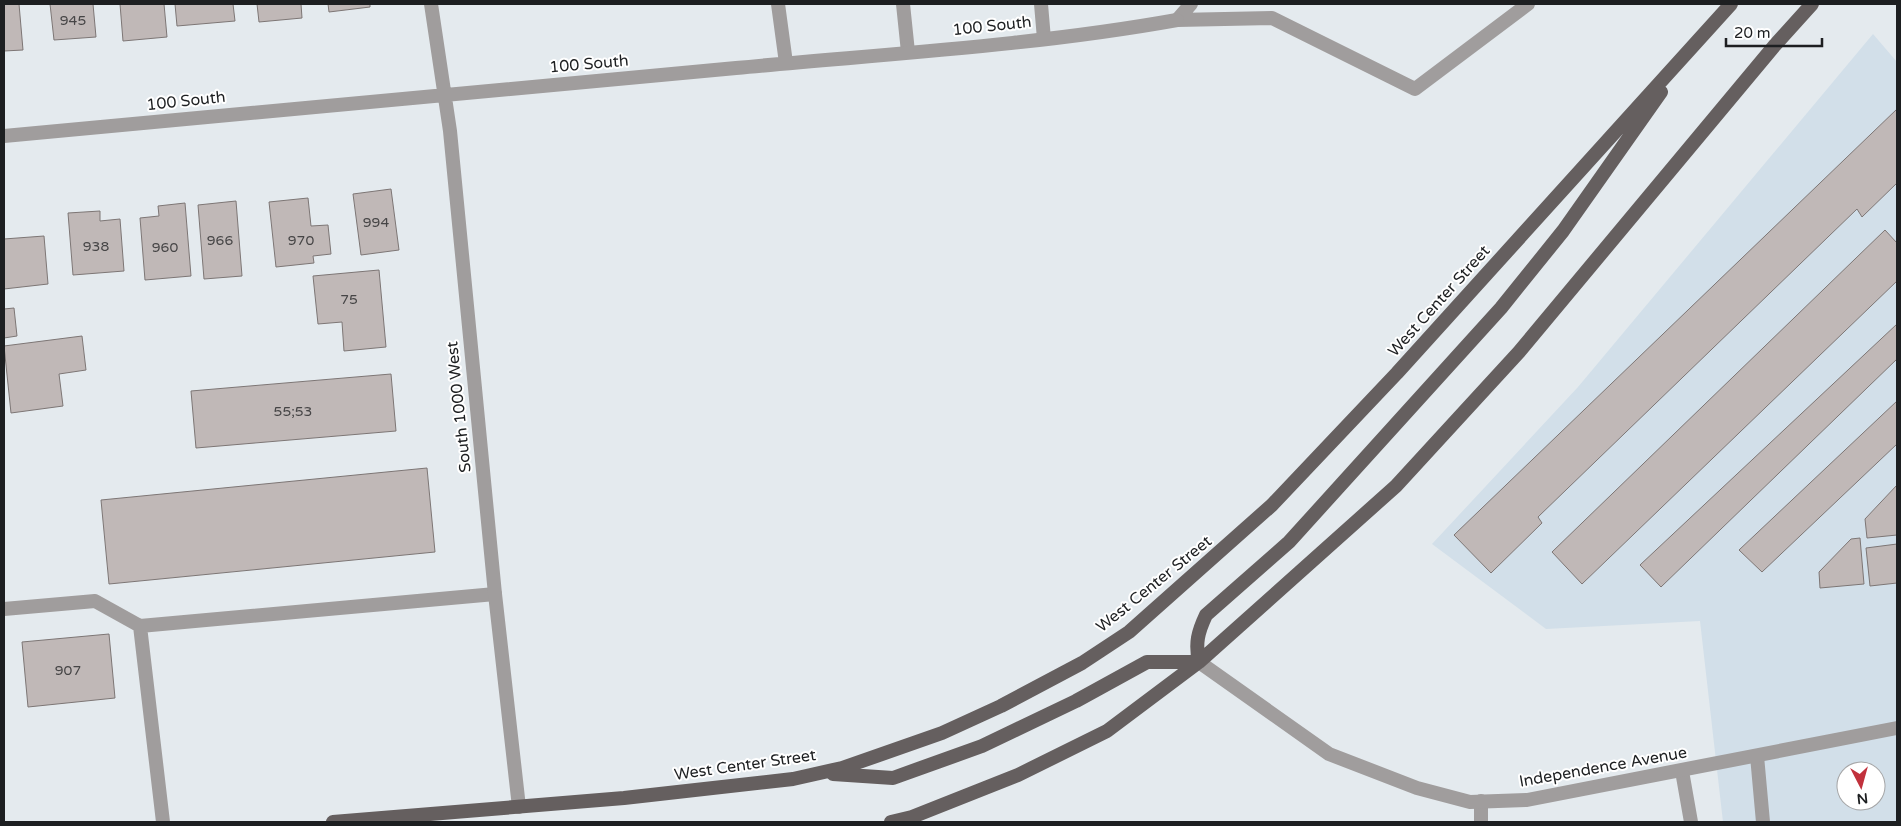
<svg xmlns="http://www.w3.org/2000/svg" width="1901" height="826" font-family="'Varela Round',sans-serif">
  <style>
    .built { fill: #d2dfe9; fill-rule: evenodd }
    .building { fill: #c0b8b7; stroke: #7d7675 }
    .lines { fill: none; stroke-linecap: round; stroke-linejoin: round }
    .service { stroke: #a09d9d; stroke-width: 14 }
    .minor { stroke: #a09d9d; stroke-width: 14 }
    .tertiary { stroke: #a09d9d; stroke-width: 14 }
    .primary { stroke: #655f5f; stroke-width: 14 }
    .labels { text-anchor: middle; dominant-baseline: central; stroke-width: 4; stroke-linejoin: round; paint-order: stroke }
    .number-label { font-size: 14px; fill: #464546 }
    .street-label { font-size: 16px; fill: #1d1f21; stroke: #fff }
  </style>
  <rect width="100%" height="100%" fill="#e4eaee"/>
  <path class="built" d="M1873,34l24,28v760h-174l-23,-201 -154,8 -114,-85 146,-157zM1846,771h30v30h-30z"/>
  <path class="building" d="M4,4h15l4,46 -19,1z
    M50,4h43l3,33 -42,3z
    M120,4h44l3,33 -44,4z
    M175,4h58l2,17 -58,5z
    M257,4h44l1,14 -43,4z
    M328,4h42v3l-41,5z
    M1897,109v74l-35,34 -5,-8 -319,308 4,6 -51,50 -37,-38z
    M391,189l8,61 -38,5 -8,-61z
    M308,198l3,28 17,-1 3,29 -18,2 1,7 -38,4 -7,-65z
    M236,201l6,75 -38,3 -6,-74z
    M185,203l6,73 -46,4 -5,-62 19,-2 -1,-10z
    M100,211v10l20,-2 4,52 -51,4 -5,-62z
    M1885,230l12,13v38l-315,303 -30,-32z
    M44,236l4,48 -44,5v-50z
    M379,270l7,77 -42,4 -2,-29 -24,2 -5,-48z
    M14,308l3,28 -13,2v-29z
    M1897,324v35l-236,228 -21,-22z
    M82,336l4,34 -27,4 4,32 -52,7 -7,-67z
    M391,374l5,57 -200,17 -5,-57z
    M1897,401v43l-135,128 -23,-22z
    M427,468l8,84 -326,32 -8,-84z
    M1897,485v50l-30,3 -2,-19z
    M1860,538l4,46 -44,4 -1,-16 32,-33z
    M1897,544v39l-27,3 -4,-38z
    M109,634l6,64 -87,9 -6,-65z"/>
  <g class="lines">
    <path class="service" d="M903,4l5,48
      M1041,4l3,35
      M1177,20l95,-2 143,71 113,-85
      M1177,20l14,-16
      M4,609l91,-8 45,25 355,-32
      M140,626l23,196
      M1757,756l6,66
      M1682,771l9,51
      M1481,822v-21"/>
    <path class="minor" d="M431,4l19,127 45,463 24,213
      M778,4l8,59
      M4,136c244,-24 488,-46 732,-68 147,-14 296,-22 441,-48"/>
    <path class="tertiary" d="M1199,662l130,92 88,34 53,14 57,-2 370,-72"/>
    <path class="primary" d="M1199,662c-4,-19 -1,-30 7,-47l83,-73 212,-234 62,-77 98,-139
      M833,774l60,4 89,-32 94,-45 71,-39h52
      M333,822l291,-24 169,-19 49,-11 100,-35 59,-27 81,-43 47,-31 143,-127 125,-132 334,-369
      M891,822l21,-5 106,-42 89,-44 92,-69 197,-176 123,-134 256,-307 37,-41"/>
  </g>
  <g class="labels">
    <g class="number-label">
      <text x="73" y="20">945</text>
      <text x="376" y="222">994</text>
      <text x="220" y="240">966</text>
      <text x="301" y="240">970</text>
      <text x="96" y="246">938</text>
      <text x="165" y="247">960</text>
      <text x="349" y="299">75</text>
      <text x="293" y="411">55;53</text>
      <text x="68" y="670">907</text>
    </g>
    <g class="street-label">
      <text transform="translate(992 26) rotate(-6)">100 South</text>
      <text transform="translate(589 64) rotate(-5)">100 South</text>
      <text transform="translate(186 101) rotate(-6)">100 South</text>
      <text transform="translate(1439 301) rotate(-48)">West Center Street</text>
      <text transform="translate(459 407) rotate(-96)">South 1000 West</text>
      <text transform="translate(1154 584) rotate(-39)">West Center Street</text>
      <text transform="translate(745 765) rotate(-8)">West Center Street</text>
      <text transform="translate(1603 767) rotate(-10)">Independence Avenue</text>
    </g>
  </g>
  <rect width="1901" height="826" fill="none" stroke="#1d1f21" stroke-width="10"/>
  <g transform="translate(1861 786) rotate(174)"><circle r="24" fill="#ffffff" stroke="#a5a5a6"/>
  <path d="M0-4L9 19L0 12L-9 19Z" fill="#c1313c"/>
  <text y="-8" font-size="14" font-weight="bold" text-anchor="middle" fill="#1d1f21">N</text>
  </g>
  <path d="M1726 38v8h96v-8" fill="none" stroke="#1d1f21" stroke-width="2.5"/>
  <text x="1734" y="38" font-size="15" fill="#1d1f21" stroke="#ffffff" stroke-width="4" paint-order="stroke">20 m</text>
</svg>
